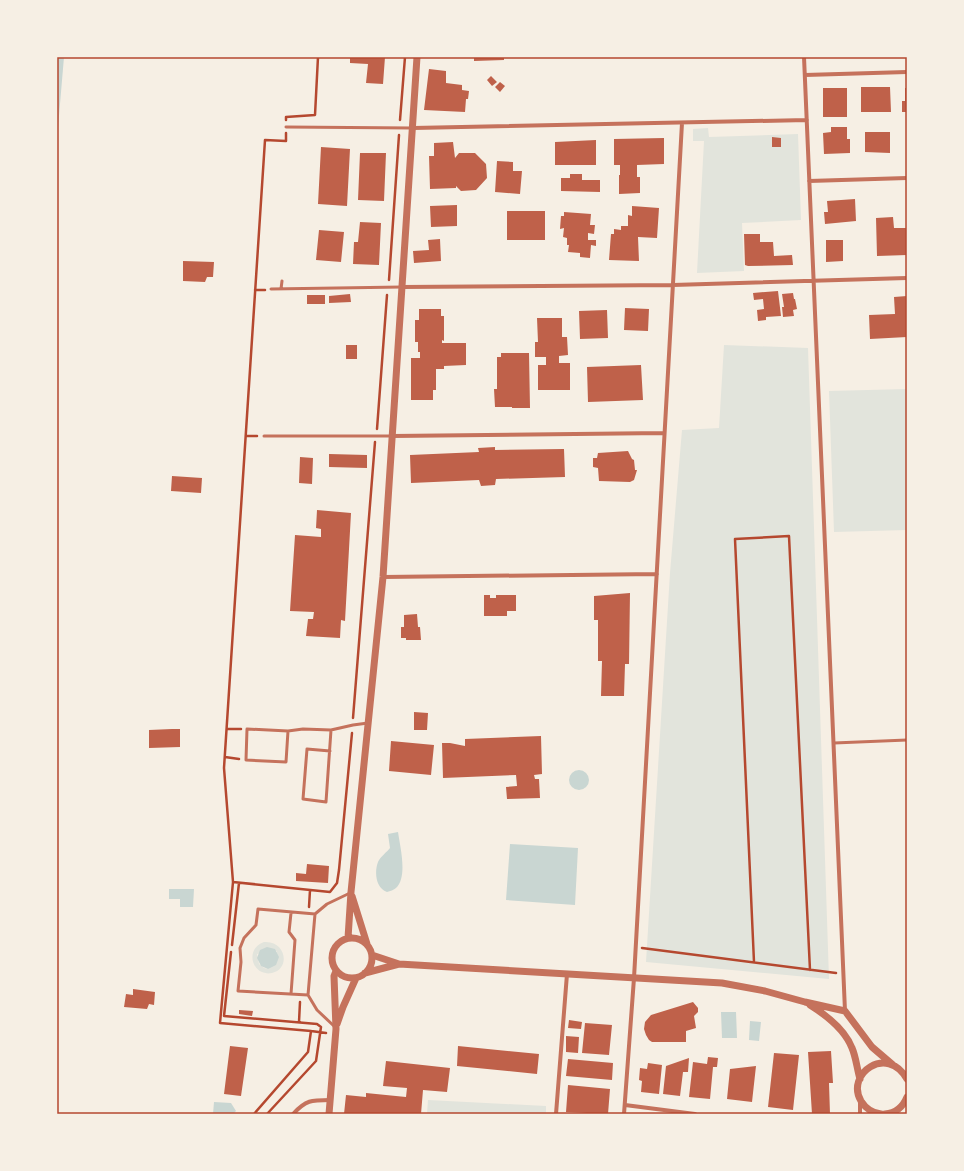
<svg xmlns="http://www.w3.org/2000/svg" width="964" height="1171" font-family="'Fira Sans',sans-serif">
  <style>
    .green { fill: #e2e4dc; fill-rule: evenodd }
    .water { fill: #c9d6d2 }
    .building { fill: #bf614a }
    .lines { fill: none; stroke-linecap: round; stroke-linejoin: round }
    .path { stroke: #b5482f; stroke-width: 2.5 }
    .service { stroke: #c5725c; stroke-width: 3 }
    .minor { stroke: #c5725c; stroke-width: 4 }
    .tertiary { stroke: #c5725c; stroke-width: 7 }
    .neatline { fill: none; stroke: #b5482f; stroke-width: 1.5 }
  </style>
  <rect width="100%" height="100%" fill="#f6efe4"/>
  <path class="green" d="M708,128l1,9 89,-3 3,86 -59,3 2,48 -47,2 7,-132h-11v-12z
    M724,345l84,3 21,631 -183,-17 24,-389 12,-143 37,-2z
    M907,389v141l-73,2 -5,-141z
    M264,942c22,-2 27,27 8,31 -20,4 -28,-24 -8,-31zM277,951l-9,18 -4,-1 -5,-4 -2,-10z
    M428,1100l118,6v8h-119z"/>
  <path class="water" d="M57,57h7l-7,82z
    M569 780a10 10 0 1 1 20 0a10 10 0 1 1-20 0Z
    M398,832c2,14 10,45 -2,56 -2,2 -6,3 -9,4 -11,-4 -13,-19 -9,-30 2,-5 9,-10 12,-14l-2,-14z
    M510,844l68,4 -3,57 -69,-5z
    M169,889h25l-1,18h-13v-8h-11z
    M267,947l8,2 4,8 -3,8 -8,4 -7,-3 -4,-8 3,-8z
    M721,1012h15l1,26h-15z
    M750,1021l11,1 -2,19 -10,-1z
    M214,1102l17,1 5,8 -3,3h-20z"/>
  <path class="building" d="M350,57h35l-2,27 -17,-1 2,-19 -18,-1z
    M474,57h30v3l-30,1z
    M429,69l17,2v12l16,2v5l7,1 -1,8h-2l-1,13 -41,-2z
    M491,76l6,6 -5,4 -5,-6z
    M500,82l5,4 -5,6 -5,-5z
    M861,87h29l1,25h-30z
    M823,88h24v29h-24z
    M905,88h2v24h-5v-11h3z
    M831,127h16v12h3v14l-26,1 -1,-21 8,-1z
    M865,132h25v21l-25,-1z
    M772,137l9,1v9h-9z
    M664,138v26l-27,1v12h3v16l-21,1v-19h1v-10h-6v-26z
    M596,140v25h-41v-23z
    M453,142l2,16 4,-5h16l11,11 1,14 -11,12 -15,1 -5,-5v2l-26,1 -1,-33h5v-13z
    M321,147l29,2 -3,57 -29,-2z
    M360,153h26l-2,48 -26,-1z
    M497,161l16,1v9h9l-2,23 -25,-2z
    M570,174h12v6h18v12l-39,-1v-13h9z
    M855,199l1,22 -31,3 -1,-12h4l-1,-11z
    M457,205v21l-26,1 -1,-21z
    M632,206l27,2 -2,30 -19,-1 1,24 -30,-1 2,-26h3v-5l7,1v-4h7v-11l4,1z
    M507,211h38v29h-38z
    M564,212l27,2 -1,11h5l-1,9 -6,-1v7h8v6l-5,-1 -1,13 -10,-1v-4l-12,-1 1,-7h-2v-7l-4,-1 1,-9 -4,1 1,-13h3z
    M893,217l1,11h13v27l-30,1 -1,-38z
    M360,222l21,1 -2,42 -26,-1 1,-22h4z
    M319,230l25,2 -3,30 -25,-2z
    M744,234h16v8h13l1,14 18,-1 1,10 -45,1 -3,-1z
    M440,239l1,22 -27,2 -1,-12 16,-1 -1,-10z
    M826,240h17v21l-17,1z
    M183,261l31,1 -1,15h-6l-2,5 -22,-1z
    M778,291l3,25 -15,1v3l-8,1 -1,-11 7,-1 -1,-10 -9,1 -1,-7z
    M793,293l1,6h1l2,10 -4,1 1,6 -11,1 -1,-10h2l-2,-13z
    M350,294l1,8 -22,1v-7z
    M307,295h18v9h-18z
    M907,296v41l-37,2 -1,-24 26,-1 -1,-17z
    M625,308l24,1 -1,22 -24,-1z
    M419,309h22v7h3v25l-2,-1v3h24v22l-22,1v3h-8v21h-3v10h-22v-42h9v-6h-2v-10h-3v-22h4z
    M607,310l1,28 -28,1 -1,-28z
    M537,318h25v19h5l1,18 -9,1v7h11v27h-32v-25h8v-8h-11v-15h3z
    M346,345h11v14h-11z
    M501,353h28l1,55h-18v-1h-17l-1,-18h3v-32h4z
    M641,365l2,35 -55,2 -1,-35z
    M495,447v3l69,-1 1,28 -69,2 -1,6 -14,1 -2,-6 -68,3 -1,-28 69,-3 -1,-4z
    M628,451l4,8 2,1 1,10h2l-3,10 -4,2 -31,-1 -1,-13 -5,-1v-9h4l1,-5z
    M329,454l38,1v13l-38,-1z
    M300,457l13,1 -1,26 -13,-1z
    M172,476l30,2 -1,15 -30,-2z
    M317,510l34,3 -6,108 -4,-1 -1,18 -34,-2 2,-17h5l1,-7 -24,-1 5,-76 26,2v-8l-5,-1z
    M630,593l-1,71h-4l-1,32h-23l1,-35h-4v-41h-4v-24z
    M484,595h6v3h6v-3h20v16h-9v5h-23z
    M417,614l1,13h2l1,13h-15v-2h-5v-11h3v-12z
    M414,712l14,1 -1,17h-13z
    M172,729h8v18l-31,1v-18z
    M541,736l1,38 -8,1 1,4h4l1,19 -33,1 -1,-12 11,-1 -1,-11 -73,3 -1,-35h8l15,3v-7z
    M391,741l43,4 -3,30 -42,-4z
    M307,864l22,2 -1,17 -32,-2v-8l10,1z
    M133,989l22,3 -1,13 -5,-1 -2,5 -23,-2 2,-13 7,1z
    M693,1002l5,6v4l-4,4 2,12 -10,3v11h-34l-3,-2 -3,-5 -2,-6 1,-7 6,-7z
    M239,1010l14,1 -1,5 -13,-2z
    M569,1020l13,2 -1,7 -13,-1z
    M585,1023l27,2 -3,30 -27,-2z
    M566,1036l13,1 -1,16 -12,-1z
    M230,1046l18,2 -7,48 -17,-2z
    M458,1046l81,8 -2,20 -80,-8z
    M831,1051l2,32h-4l1,31h-18l-4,-62z
    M774,1053l25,2 -6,55 -25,-3z
    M708,1057l10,1 -1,9h-4l-3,32 -21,-2 4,-35 14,2z
    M689,1058l-1,14h-5l-3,24 -17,-2 3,-28z
    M568,1059l45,4 -1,17 -46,-4z
    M386,1061l64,7 -3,24 -24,-2 -2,24h-77l2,-19 20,2v-4l40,4 1,-9 -24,-2z
    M648,1063l14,2 -3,29 -18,-2 1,-11 -3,-1 1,-12 7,1z
    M756,1066l-4,36 -25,-3 3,-30z
    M568,1085l42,4 -2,25 -42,-2z"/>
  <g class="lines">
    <path class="path" d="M286,120v-3l29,-2 3,-58
      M400,120l5,-63
      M389,280l10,-145
      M255,290h10
      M377,429l10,-134
      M246,436h11
      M353,718l22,-276
      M227,729h14
      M225,757l14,2
      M233,882l97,10 7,-9 2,-13 13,-137
      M309,907l1,-17
      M232,945l7,-62
      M642,948l194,25
      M231,952l-7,64 93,8 4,3 -5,34 -49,53
      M754,962l-19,-423 54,-3 21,434
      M299,1022l1,-20
      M311,1031l15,2
      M254,1114l54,-62 3,-21 -91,-8 13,-141 -9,-114 41,-628 21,1v-8"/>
    <path class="service" d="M286,127l126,1
      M271,289l131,-2
      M281,289l1,-8
      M264,436h128
      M288,731l-2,31 -40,-2 1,-31 41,2 15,-2 28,1 22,-5 15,-2
      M834,743l73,-3
      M330,751l-23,-2 -4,50 23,3 5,-72
      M291,913l-2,19 6,8 -4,54
      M308,995l-70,-4 3,-29 -1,-14 4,-10 12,-13 2,-16 57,5
      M335,1027l-18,-17 -9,-15 7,-81 12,-10 23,-11"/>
    <path class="minor" d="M804,57l41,954
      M805,75l102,-3
      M413,128l394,-8
      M809,181l98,-3
      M402,287l271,-2 234,-7
      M392,436l272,-3
      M383,577l274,-3
      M860,1101v13
      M625,1105l70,9
      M293,1114c13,-14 18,-14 37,-14
      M556,1114l11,-140
      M624,1114l10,-136 48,-855"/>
    <path class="tertiary" d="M352,896l15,48
      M332 958a20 20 0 1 1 40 0a20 20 0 1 1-40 0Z
      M348,938l3,-46 32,-315 34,-520
      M372,955l27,9 323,19 43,8 40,11 40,9 27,36 21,18
      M365,973l34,-9
      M810,1005c16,10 35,25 42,43 4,9 5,21 8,31
      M337,1024l6,-17 13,-29
      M329,1114l7,-85 -2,-53 2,-5
      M881,1114c-9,-1 -15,-5 -20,-13 -16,-27 26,-57 46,-22
      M885,1114c11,-1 18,-7 22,-17"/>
  </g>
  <rect width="964" height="1171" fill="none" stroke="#f6efe4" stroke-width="116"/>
  <rect x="58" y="58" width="848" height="1055" class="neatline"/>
</svg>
